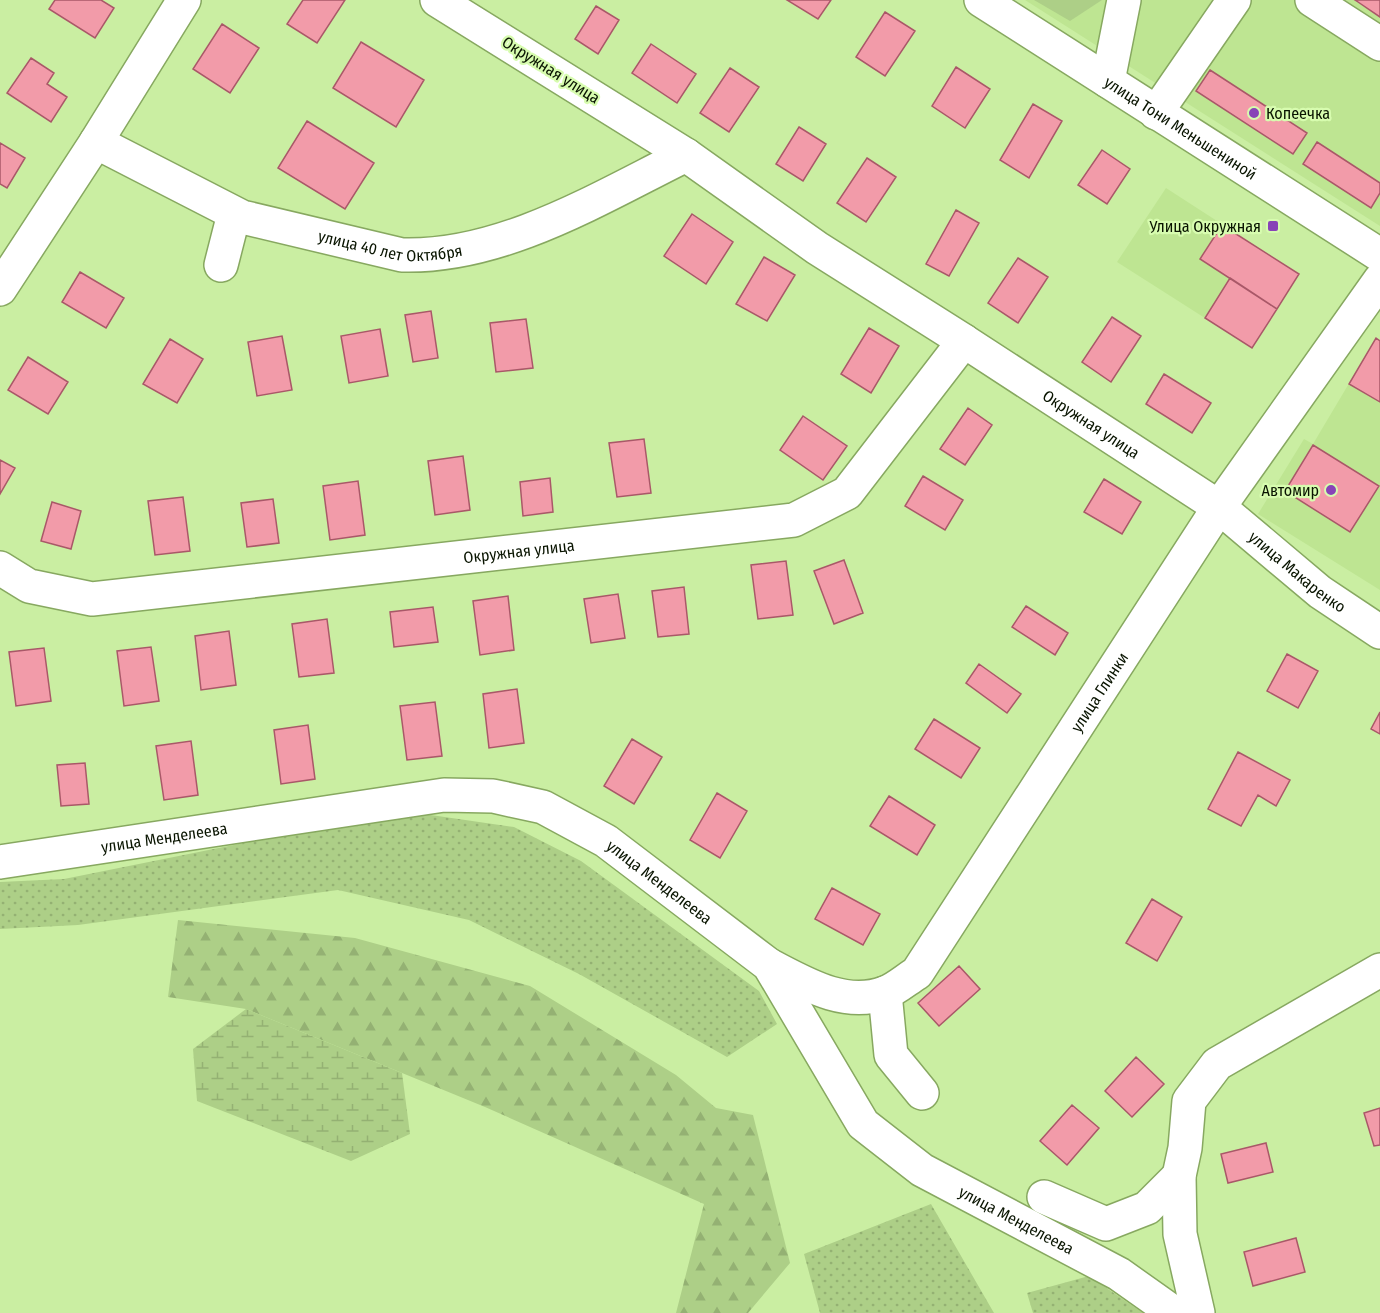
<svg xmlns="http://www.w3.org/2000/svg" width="1380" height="1313" font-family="'Fira Sans Condensed',sans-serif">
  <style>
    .built { fill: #bee592 }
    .green { fill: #adcf87 }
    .forest { fill: url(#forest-firs) }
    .wetland { fill: url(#wetland-marsh) }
    .garden { fill: url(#garden-dots) }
    .building { fill: #f29ba9; stroke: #a95868; stroke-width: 1.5 }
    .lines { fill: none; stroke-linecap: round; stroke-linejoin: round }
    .minor-casing { stroke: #87a860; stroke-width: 36 }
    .minor { stroke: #fff; stroke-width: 33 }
    .poi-dot { fill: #8843b7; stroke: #d7fcaf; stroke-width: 2 }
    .labels { text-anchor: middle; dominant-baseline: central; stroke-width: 4.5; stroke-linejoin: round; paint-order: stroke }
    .street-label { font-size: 16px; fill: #091400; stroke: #d7fcaf }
    .poi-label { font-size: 16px; fill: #091400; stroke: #d7fcaf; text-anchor: end }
  </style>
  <defs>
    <pattern id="forest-firs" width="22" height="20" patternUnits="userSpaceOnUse" patternTransform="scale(1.5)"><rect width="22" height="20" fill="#adcf87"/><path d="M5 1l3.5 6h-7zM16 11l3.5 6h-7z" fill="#94b173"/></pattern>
    <pattern id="wetland-marsh" width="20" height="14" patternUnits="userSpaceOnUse" patternTransform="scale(1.5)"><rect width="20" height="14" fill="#adcf87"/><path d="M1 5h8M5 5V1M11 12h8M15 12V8" fill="none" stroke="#94b173"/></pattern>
    <pattern id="garden-dots" width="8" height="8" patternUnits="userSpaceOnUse" patternTransform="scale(1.5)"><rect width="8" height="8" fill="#adcf87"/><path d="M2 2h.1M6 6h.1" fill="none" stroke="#94b173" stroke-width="1.8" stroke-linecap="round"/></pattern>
  </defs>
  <rect width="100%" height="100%" fill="#caeea2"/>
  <path class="built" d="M1025,0h355v226z
    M1166,188l133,86 -47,74 -135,-86z
    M1376,338l4,3v249l-122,-76 46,-75 9,5z"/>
  <path class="green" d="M1034,0h68l-32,21z"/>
  <path class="forest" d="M178,920l177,18 175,48 146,89 40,33 37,7 37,148 -42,50h-72l28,-109 -219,-97 -239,-98 -78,-12z"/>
  <path class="wetland" d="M246,1009l156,64 8,61 -59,27 -154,-60 -4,-52z"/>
  <path class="garden" d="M424,814l90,13 67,34 178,130 18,33 -50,33 -148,-83 -110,-54 -131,-30 -260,35 -78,4v-47l64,-3 294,-59z
    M931,1204l63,109h-174l-16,-59z
    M1089,1276l54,37h-110l-6,-20z"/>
  <path class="building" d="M55,0h46l13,8 -19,30 -46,-29z
    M303,0h42l-28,43 -30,-19z
    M787,0h44l-13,19z
    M1355,0h25v17l-22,-15z
    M596,6l23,14 -21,34 -23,-15z
    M885,12l30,19 -30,45 -29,-19z
    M222,24l37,24 -29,45 -37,-24z
    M361,42l63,38 -28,47 -63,-39z
    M651,44l45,30 -19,29 -45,-30z
    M31,58l23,15 -7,11 20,13 -16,25 -44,-29z
    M956,67l34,22 -25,39 -33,-22z
    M730,68l29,19 -30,45 -29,-19z
    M1210,70l97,63 -14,21 -97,-63z
    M1033,104l29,17 -33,57 -29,-18z
    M307,121l67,42 -29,46 -67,-41z
    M799,127l27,17 -23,37 -27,-17z
    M1317,142l63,41v10l-9,15 -68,-44z
    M0,143l25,15 -18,30 -7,-4z
    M1102,150l28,19 -23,35 -29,-19z
    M867,158l29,19 -30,45 -29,-19z
    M956,210l23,13 -30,53 -23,-12z
    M692,214l41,28 -27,42 -42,-28z
    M1222,225l77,49 -22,35 -77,-50z
    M764,257l31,18 -28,46 -31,-17z
    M1018,258l30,19 -30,46 -30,-20z
    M80,272l44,26 -18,30 -44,-26z
    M1230,278l47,31 -25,39 -47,-30z
    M431,311l7,47 -25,4 -8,-47z
    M1112,317l29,19 -30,46 -29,-20z
    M526,319l7,49 -37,4 -6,-49z
    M869,328l30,18 -28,47 -30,-19z
    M380,329l8,47 -39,7 -8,-47z
    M282,336l10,54 -35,6 -9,-54z
    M1376,338l4,3v61l-31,-18z
    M170,339l33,20 -26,44 -34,-19z
    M28,357l40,25 -20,32 -40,-24z
    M1164,374l47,29 -19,30 -46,-29z
    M968,408l24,17 -27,40 -25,-16z
    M803,416l44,30 -24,34 -43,-30z
    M644,439l7,54 -34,4 -8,-54z
    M1313,445l66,41 -29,46 -65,-41z
    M463,456l7,54 -35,5 -7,-54z
    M0,460l15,8 -15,26z
    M923,476l40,24 -18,30 -40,-24z
    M550,478l3,34 -30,4 -3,-34z
    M1104,479l37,23 -19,32 -38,-22z
    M358,481l7,54 -35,5 -7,-54z
    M183,497l7,54 -35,4 -7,-54z
    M273,499l6,44 -32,4 -6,-44z
    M52,502l29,9 -10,38 -30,-8z
    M844,560l19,53 -29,11 -20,-53z
    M786,561l7,54 -35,4 -7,-54z
    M684,587l5,47 -31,3 -6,-46z
    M618,594l7,44 -34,5 -7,-44z
    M508,596l6,54 -34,5 -7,-54z
    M1026,606l42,27 -13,22 -43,-28z
    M433,607l5,35 -44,5 -4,-35z
    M327,619l7,54 -35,4 -7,-53z
    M229,631l7,54 -35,5 -6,-54z
    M151,647l8,54 -35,5 -7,-55z
    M44,648l7,53 -35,5 -7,-54z
    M1287,654l31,17 -20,37 -31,-17z
    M979,664l42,30 -14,19 -41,-30z
    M517,689l7,54 -35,5 -6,-54z
    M435,702l7,54 -35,4 -7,-54z
    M1380,712v22l-9,-5z
    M934,719l46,29 -19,30 -46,-29z
    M308,725l7,54 -34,5 -7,-54z
    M632,739l30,18 -28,47 -30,-18z
    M191,741l7,54 -34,5 -8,-54z
    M1238,752l52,28 -14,26 -18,-11 -17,31 -33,-17z
    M85,763l4,41 -28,2 -4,-41z
    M717,793l30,18 -27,47 -30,-18z
    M889,796l46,29 -18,30 -47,-29z
    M832,888l48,26 -17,31 -48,-26z
    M1152,899l30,18 -25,44 -31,-18z
    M959,966l21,23 -41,37 -21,-23z
    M1136,1057l28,27 -32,33 -27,-26z
    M1072,1105l27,23 -32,37 -27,-24z
    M1380,1108v37l-6,1 -10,-33z
    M1266,1143l7,29 -45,11 -7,-29z
    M1296,1238l9,34 -52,14 -9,-34z"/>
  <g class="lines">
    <defs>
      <g id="minor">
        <path id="s1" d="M981,0l399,255"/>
        <path d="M1312,0l68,44"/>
        <path d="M1108,81l16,-81"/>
        <path d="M1156,113l78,-113"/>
        <path id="s2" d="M96,142l146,75 160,38c100,3 197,-57 284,-100"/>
        <path d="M221,265l13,-51"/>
        <path d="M0,289l96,-147 88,-142"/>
        <path id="s3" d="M964,341l255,166 101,85 60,40"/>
        <path id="s4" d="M0,568l29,18 63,13 702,-79 53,-27 117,-152 -147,-93 -131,-93 -249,-155"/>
        <path id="s5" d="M0,862l444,-67 49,1 50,11 63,34 163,124 94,159 59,46 197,104 55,39"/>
        <path id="s6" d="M769,965c35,18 75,43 116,28 11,-4 22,-14 32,-20l302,-466 161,-227"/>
        <path d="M885,993l6,62 31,38"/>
        <path d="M1044,1197l62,27 41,-16 32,-32"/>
        <path d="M1198,1313l-18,-79 -1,-58 6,-28 4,-47 28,-37 163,-94"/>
      </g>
    </defs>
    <use href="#minor" class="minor-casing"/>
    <use href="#minor" class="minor"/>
  </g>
  <g class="poi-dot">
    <circle cx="1254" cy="113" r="6"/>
    <rect x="1267" y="220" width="12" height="12" rx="3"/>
    <circle cx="1331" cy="490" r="6"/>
  </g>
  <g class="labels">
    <g class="street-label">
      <text transform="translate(551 70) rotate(32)">Окружная улица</text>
      <text stroke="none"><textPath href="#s1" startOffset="237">улица Тони Меньшениной</textPath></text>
      <text stroke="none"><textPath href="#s2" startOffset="316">улица 40 лет Октября</textPath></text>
      <text stroke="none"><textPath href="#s3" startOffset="152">Окружная улица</textPath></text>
      <text stroke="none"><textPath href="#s4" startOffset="528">Окружная улица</textPath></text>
      <text stroke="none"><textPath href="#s3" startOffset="406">улица Макаренко</textPath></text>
      <text stroke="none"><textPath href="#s6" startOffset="496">улица Глинки</textPath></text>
      <text stroke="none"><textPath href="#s5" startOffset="166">улица Менделеева</textPath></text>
      <text stroke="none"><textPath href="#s5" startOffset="688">улица Менделеева</textPath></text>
      <text stroke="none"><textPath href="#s5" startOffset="1192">улица Менделеева</textPath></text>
    </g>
    <g class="poi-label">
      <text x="1266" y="113" text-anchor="start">Копеечка</text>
      <text x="1261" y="226">Улица Окружная</text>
      <text x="1319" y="490">Автомир</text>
    </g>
  </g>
</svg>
